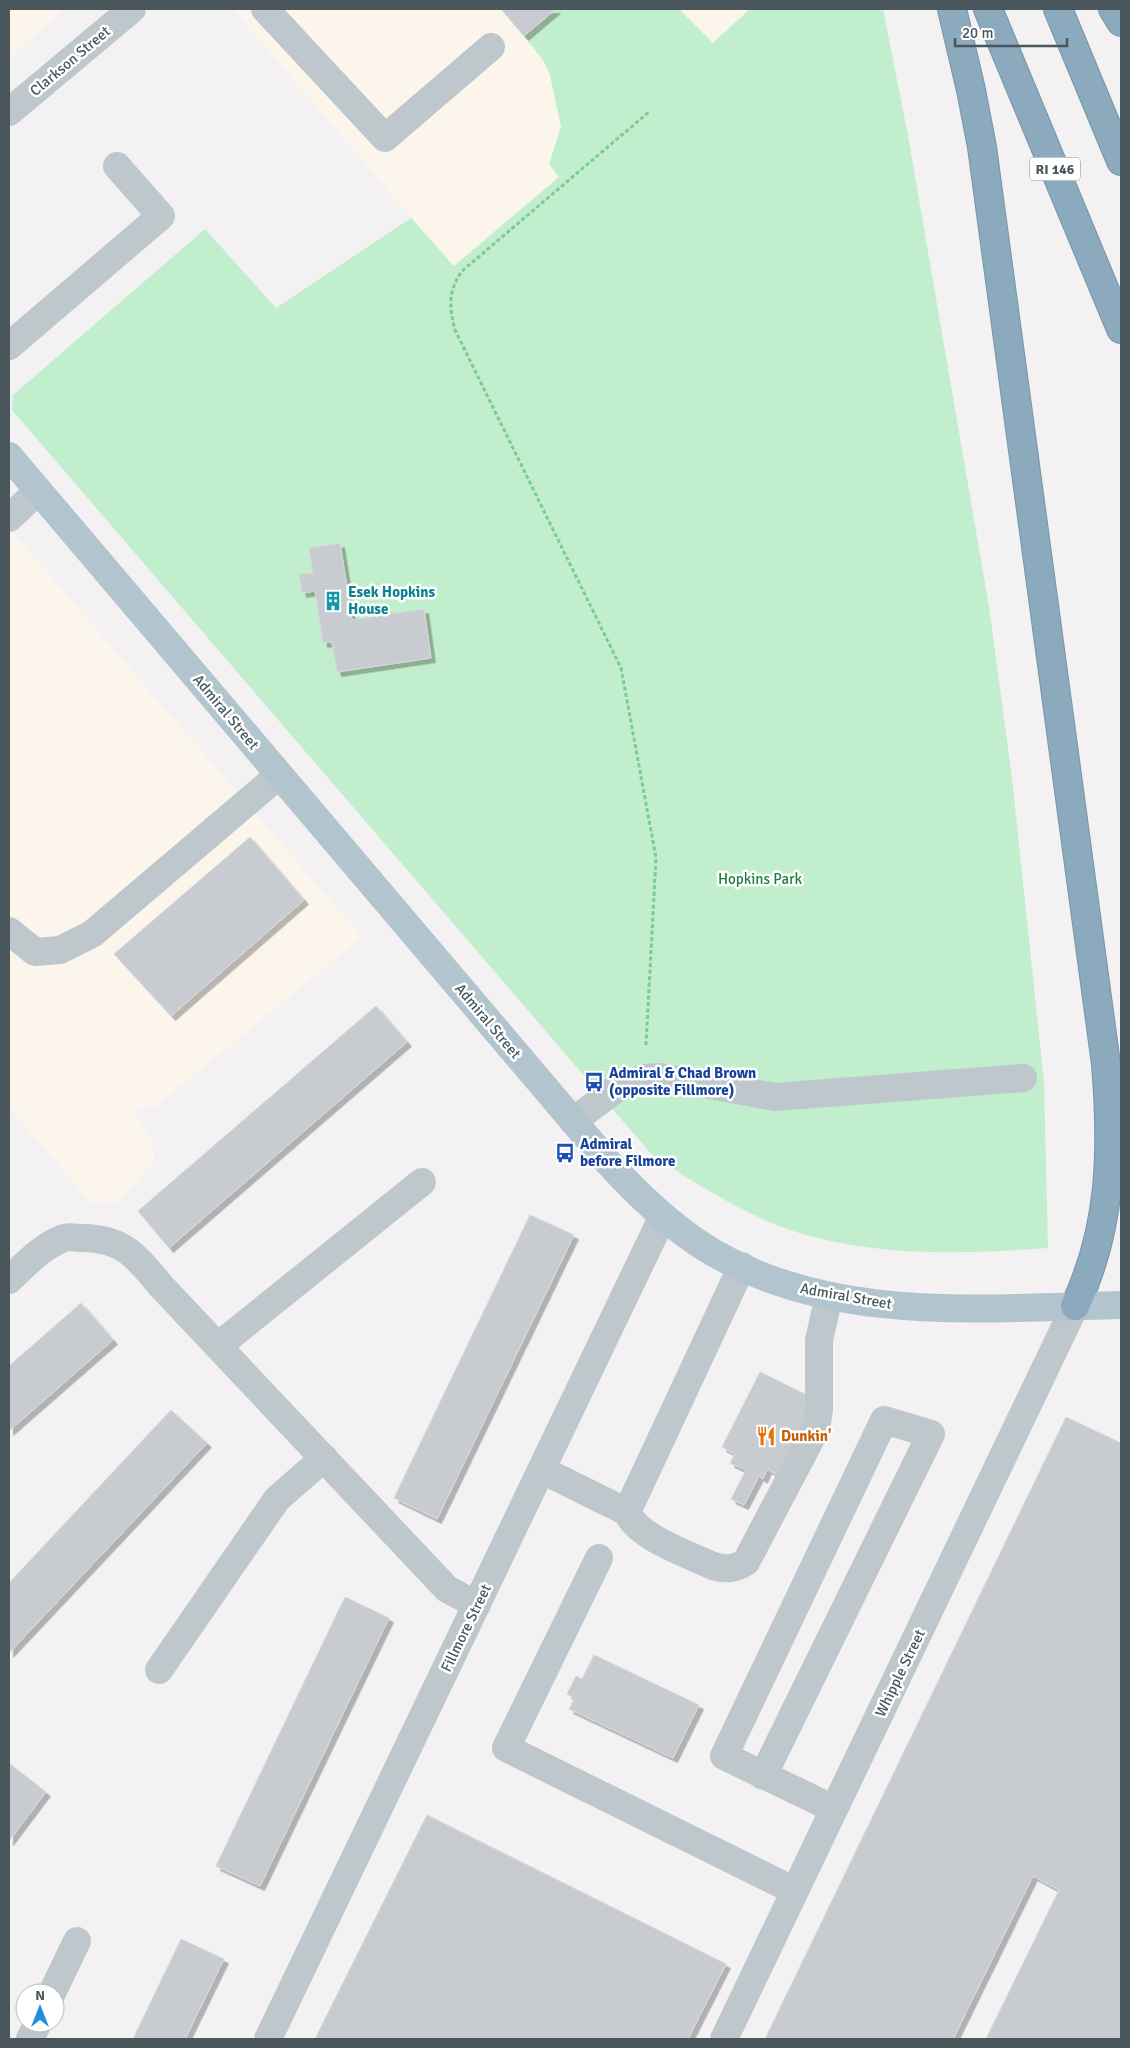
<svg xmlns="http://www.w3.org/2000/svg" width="1130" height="2048" font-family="Signika,sans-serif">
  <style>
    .commercial { fill: #fcf5ec }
    .green { fill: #c1eecc }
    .building { fill: #c8ccd0; stroke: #d5d8dc; filter: url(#shadow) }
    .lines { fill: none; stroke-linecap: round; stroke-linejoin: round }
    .highway-casing { stroke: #7695a9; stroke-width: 30 }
    .path { stroke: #7bcb98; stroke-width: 3; stroke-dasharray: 4 2.5; stroke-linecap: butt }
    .minor { stroke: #bdc7cc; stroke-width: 28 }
    .major { stroke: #b2c4ce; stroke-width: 28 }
    .highway { stroke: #8baabd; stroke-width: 28 }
    .labels { text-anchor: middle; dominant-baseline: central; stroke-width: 5; stroke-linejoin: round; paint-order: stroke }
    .shield { fill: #fff; stroke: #80898e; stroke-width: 1 }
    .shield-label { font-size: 14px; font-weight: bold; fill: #49575d }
    .street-label { font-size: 15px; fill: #49575d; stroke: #fff }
    .culture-label { font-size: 15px; font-weight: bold; fill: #0d838f; stroke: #fff; text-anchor: start }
    .park-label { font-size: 15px; fill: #1b7d3e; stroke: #fff }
    .transit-label { font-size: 15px; font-weight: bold; fill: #164399; stroke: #fff; text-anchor: start }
    .food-label { font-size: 15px; font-weight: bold; fill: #c56008; stroke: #fff; text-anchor: start }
  </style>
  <defs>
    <filter id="shadow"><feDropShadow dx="4.5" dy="4.5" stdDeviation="0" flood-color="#0004"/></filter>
  </defs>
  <rect width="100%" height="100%" fill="#f3f1f1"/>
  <path class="commercial" d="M9,9h56l-56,49z
    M233,9h517l-191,168 -106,89z
    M9,528l353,409 -207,170 -23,3 20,31 3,20 -38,42 -27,-1 -81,-95z"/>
  <path class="green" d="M556,9h123l34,34 37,-34h133l26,132 80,466 23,171 32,304 4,166c-82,6 -166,9 -245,-14 -54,-16 -103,-48 -150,-78l-641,-746 1,-15 192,-166 71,79 135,-90 43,48 105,-89 -10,-13 12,-37 -11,-52 -7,-15 -19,-24z"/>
  <path class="building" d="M501,9h55l-32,27z
    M340,543l12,77 72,-11 7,49 -94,14 -5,-30 -9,1 -8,-52 -13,2 -3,-19 14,-1 -4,-25z
    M250,837l54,63 -133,116 -57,-62z
    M376,1006l31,36 -238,206 -31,-37z
    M530,1215l44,20 -137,284 -43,-21z
    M81,1303l32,37 -104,91v-65z
    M760,1372l57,28 -38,76 -12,-7 -4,10 -4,-3 -15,29 -13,-6 15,-29 -16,-7 5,-9 -13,-7z
    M171,1410l36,33 -198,210v-70z
    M1066,1417l55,26v596h-135l73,-149 -26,-14 -80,163h-188z
    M345,1597l44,21 -129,268 -44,-20z
    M594,1655l105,50 -26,53 -104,-49 6,-11 -8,-4 9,-18 6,3z
    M9,1763l37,29 -37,49z
    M427,1815l299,149 -38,75h-373z
    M181,1939l43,20 -39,80h-52z"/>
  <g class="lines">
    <defs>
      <path id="highway" d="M952,9l19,81 11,57 124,917c7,86 6,163 -31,242
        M988,9l133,320
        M1058,9l63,152
        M1113,9l8,13"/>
    </defs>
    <use href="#highway" class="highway-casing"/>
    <path class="path" d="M646,1045l10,-187 -35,-190 -166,-338c-6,-23 -7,-39 7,-59l188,-160"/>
    <path class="minor" d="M265,9l120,129 106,-91
      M9,112l123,-103
      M9,346l152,-130 -44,-50
      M9,518l29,-27
      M9,931l26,21 25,-2 32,-16 187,-159
      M573,1121l43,-32 28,-11 15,-1 34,5 82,15 248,-19
      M9,1280c16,-15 33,-34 55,-42 5,-2 13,0 19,0 40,0 55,20 78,48l286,303 30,16
      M218,1346l204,-164
      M542,1470l85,42 115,-246
      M627,1512c11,26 61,42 86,54 13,4 22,3 33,-4l70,-133 3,-19v-70l10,-44
      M599,1558l-93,190 289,143
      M159,1670l118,-171 47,-41
      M763,1776l168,-342 -47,-14 -160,336 110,53
      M52,1993l25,-52
      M30,2039l8,-16
      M268,2039l395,-823
      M724,2039l351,-733"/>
    <path class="major" d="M9,456l599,706c28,31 58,60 93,83 124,80 280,63 420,60"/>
    <use href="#highway" class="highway"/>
  </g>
  <defs>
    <symbol id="building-bare" viewBox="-9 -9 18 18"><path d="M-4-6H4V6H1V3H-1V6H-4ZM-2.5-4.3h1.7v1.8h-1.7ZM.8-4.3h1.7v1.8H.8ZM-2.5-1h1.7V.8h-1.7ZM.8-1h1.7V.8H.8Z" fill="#0f9aa8" stroke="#fff" stroke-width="2.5" paint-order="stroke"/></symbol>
    <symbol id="bus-bare" viewBox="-9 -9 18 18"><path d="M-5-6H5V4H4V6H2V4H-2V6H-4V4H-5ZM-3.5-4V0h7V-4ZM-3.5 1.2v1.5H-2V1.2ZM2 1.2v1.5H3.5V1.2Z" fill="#1a4fb4" stroke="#fff" stroke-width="2.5" paint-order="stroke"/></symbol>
    <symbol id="restaurant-bare" viewBox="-9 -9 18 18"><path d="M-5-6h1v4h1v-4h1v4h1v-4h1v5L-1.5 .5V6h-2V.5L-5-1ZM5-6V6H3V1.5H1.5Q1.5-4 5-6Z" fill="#e8710a" stroke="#fff" stroke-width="2.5" paint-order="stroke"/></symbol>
  </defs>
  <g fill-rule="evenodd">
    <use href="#building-bare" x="319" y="587" width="28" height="28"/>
    <use href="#bus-bare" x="580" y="1068" width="28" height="28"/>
    <use href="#bus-bare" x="551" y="1139" width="28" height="28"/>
    <use href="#restaurant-bare" x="752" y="1422" width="28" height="28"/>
  </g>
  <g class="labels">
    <rect class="shield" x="1030" y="157.5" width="50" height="23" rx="4"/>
    <g class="shield-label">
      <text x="1055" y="169">RI 146</text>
    </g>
    <g class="street-label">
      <text transform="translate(70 61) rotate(-40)">Clarkson Street</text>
      <text transform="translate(226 712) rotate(50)">Admiral Street</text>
      <text transform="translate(488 1021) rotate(50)">Admiral Street</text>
      <text transform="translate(846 1296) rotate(10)">Admiral Street</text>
      <text transform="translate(466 1628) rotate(-64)">Fillmore Street</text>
      <text transform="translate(900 1673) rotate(-64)">Whipple Street</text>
    </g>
    <g class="culture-label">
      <text x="348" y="592">Esek Hopkins<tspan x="348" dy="17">House</tspan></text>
    </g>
    <g class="park-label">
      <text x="760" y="879">Hopkins Park</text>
    </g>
    <g class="transit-label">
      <text x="609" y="1073">Admiral &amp; Chad Brown<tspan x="609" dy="17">(opposite Fillmore)</tspan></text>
      <text x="580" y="1144">Admiral<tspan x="580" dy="17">before Filmore</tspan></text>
    </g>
    <g class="food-label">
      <text x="781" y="1436">Dunkin'</text>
    </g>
  </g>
  <rect width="1130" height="2048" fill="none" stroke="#49575d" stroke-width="20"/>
  <g transform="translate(40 2008)"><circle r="24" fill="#ffffff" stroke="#b6bcbe"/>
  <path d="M0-4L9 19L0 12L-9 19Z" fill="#218edd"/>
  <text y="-8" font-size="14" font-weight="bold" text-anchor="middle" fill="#49575d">N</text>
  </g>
  <path d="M955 38v8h112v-8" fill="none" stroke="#49575d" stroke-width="2.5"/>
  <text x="962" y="38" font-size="15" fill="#49575d" stroke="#ffffff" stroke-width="4" paint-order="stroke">20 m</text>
</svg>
